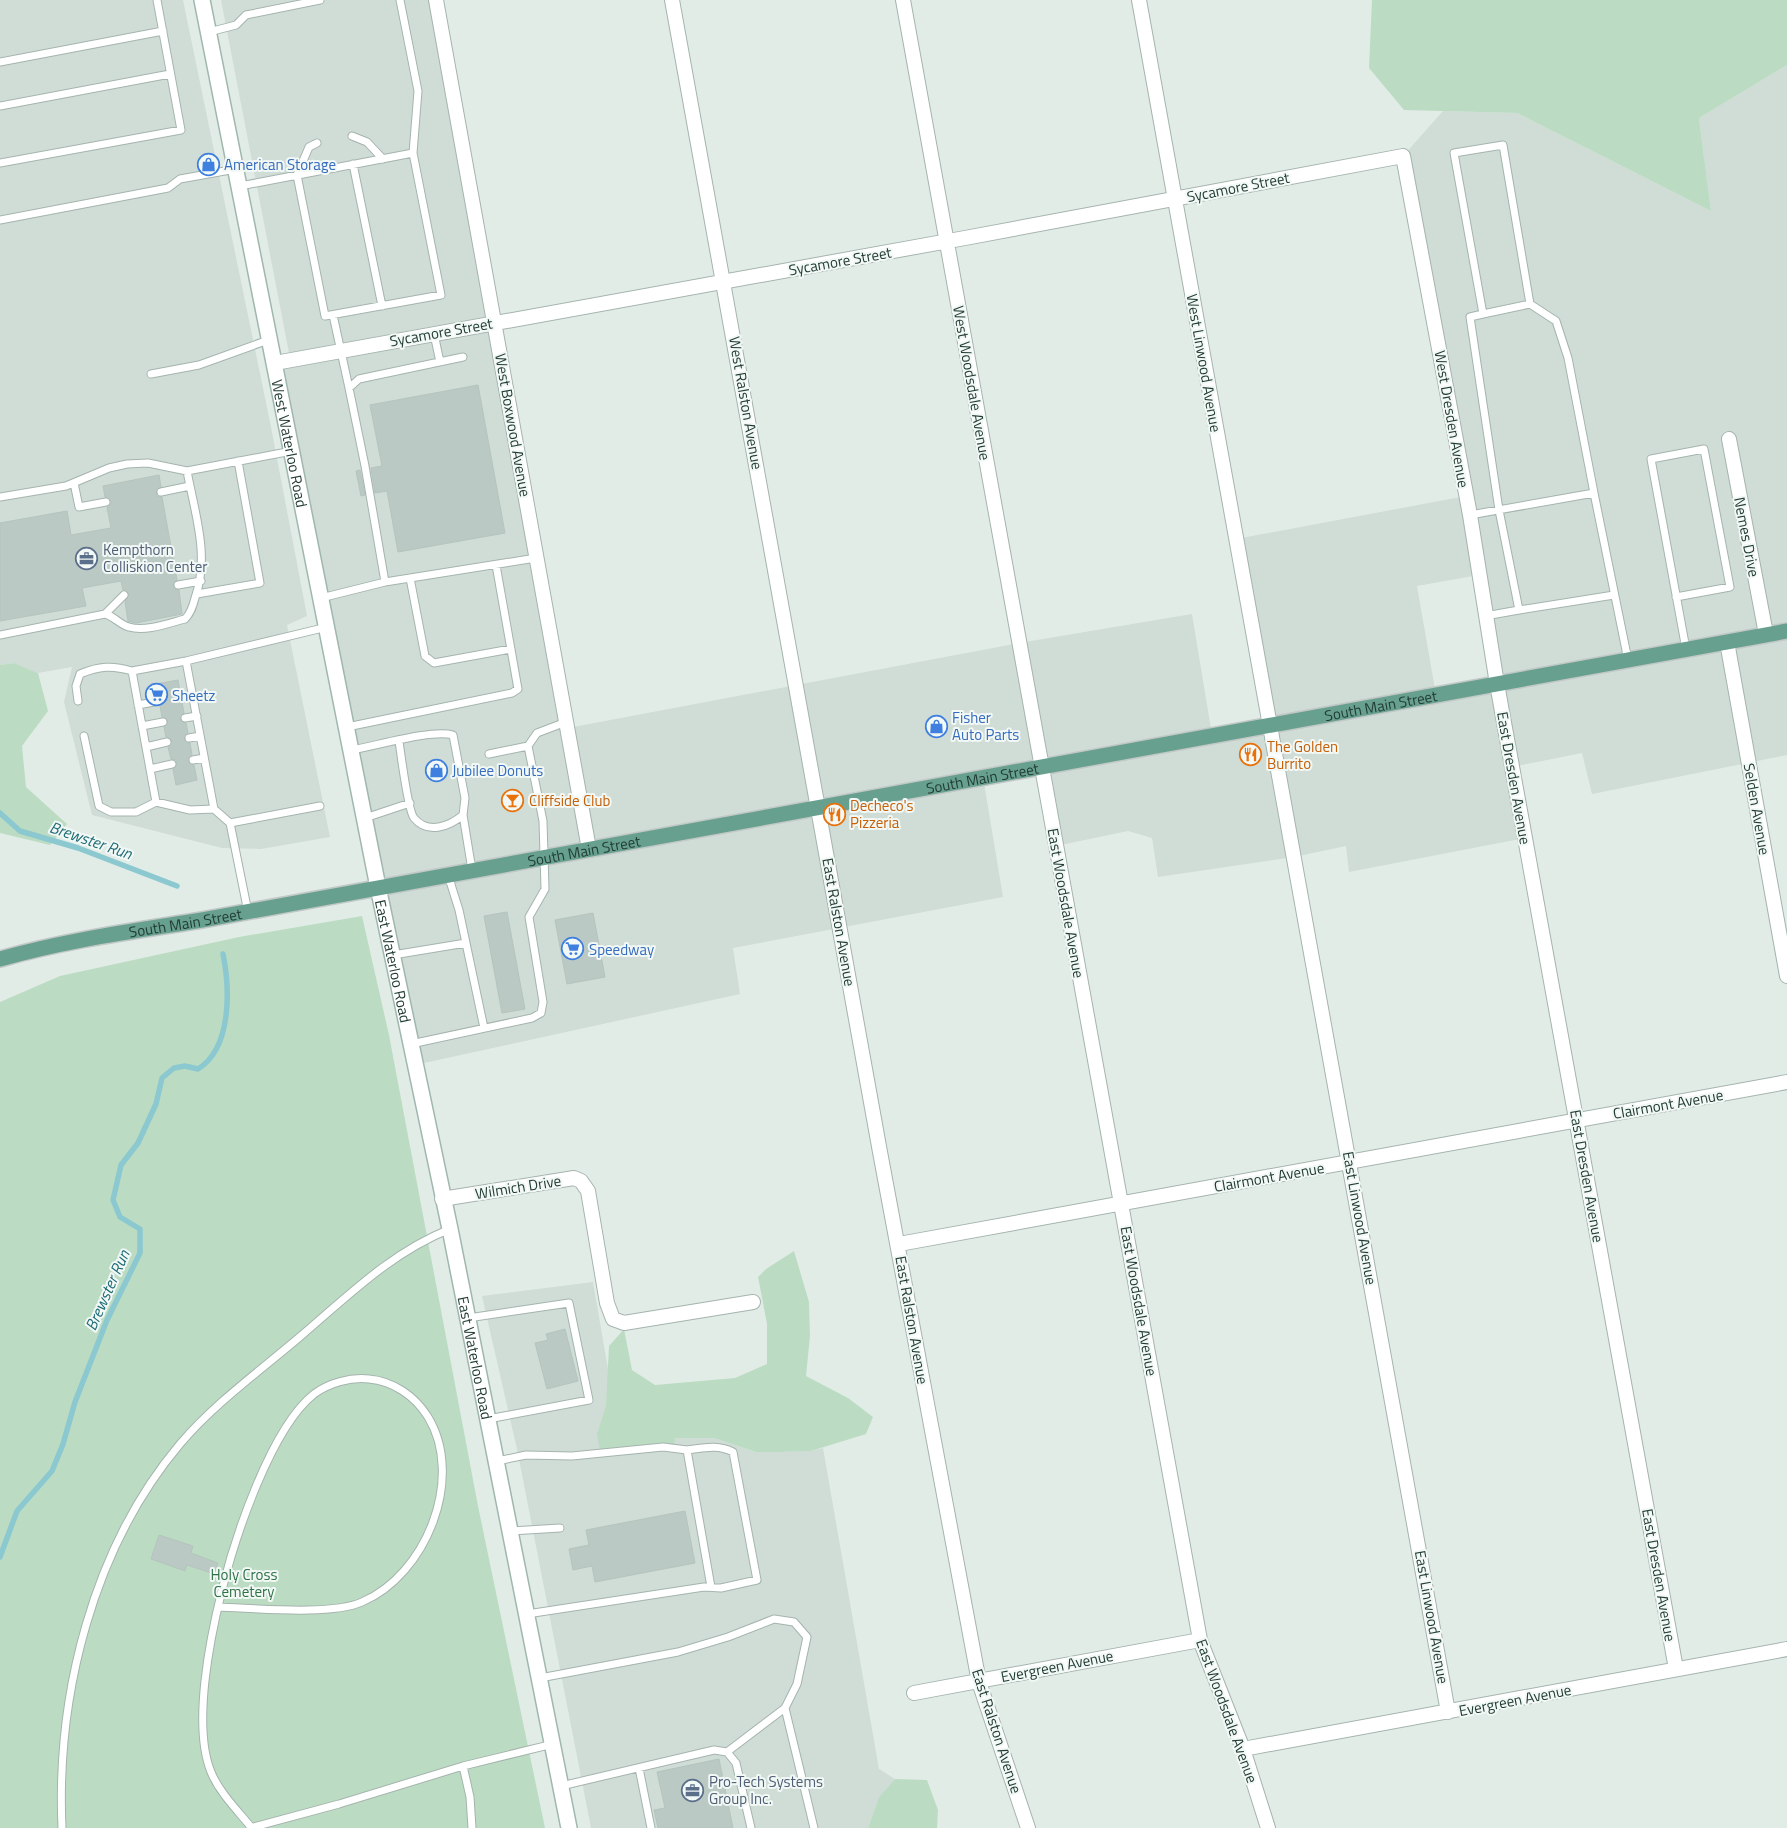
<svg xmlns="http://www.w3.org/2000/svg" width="1787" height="1828" font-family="'Titillium Web',sans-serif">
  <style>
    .built { fill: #d0dcd6; fill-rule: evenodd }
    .green { fill: #bbdcc3 }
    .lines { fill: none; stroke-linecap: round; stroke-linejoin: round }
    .stream { stroke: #8bc8d0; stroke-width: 5.5 }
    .building { fill: #bac9c3; stroke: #b4c5bd }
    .lane-casing { stroke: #a5b4ae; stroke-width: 9 }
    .street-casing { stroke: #a5b4ae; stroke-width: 16 }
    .secondary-casing { stroke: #a0b7ae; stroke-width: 18 }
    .primary-casing { stroke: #c1c8c6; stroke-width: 18 }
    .lane { stroke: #fff; stroke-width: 7 }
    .street { stroke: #fff; stroke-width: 14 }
    .secondary { stroke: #fff; stroke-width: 15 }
    .primary { stroke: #67a08f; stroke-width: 15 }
    .labels { text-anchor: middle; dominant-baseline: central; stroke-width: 4; stroke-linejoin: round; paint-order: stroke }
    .shop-label { font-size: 15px; fill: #366cbe; stroke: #f2f8f5; text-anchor: start }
    .street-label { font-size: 15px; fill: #223c34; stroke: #f2f8f5 }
    .service-label { font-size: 15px; fill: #4e5e75; stroke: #f2f8f5; text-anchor: start }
    .food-label { font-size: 15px; fill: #c56008; stroke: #f2f8f5; text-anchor: start }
    .park-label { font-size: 15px; fill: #2d7245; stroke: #f2f8f5 }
    .water-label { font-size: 16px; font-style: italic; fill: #1e6c77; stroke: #f2f8f5 }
  </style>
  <rect width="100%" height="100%" fill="#e2ece7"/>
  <path class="built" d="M0,0h183l88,427 36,189 -20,9 43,212 -69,12 -39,-1 -130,-33 -28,-113 8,-35 -34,6 -24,-10 -14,2z
    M221,0h213l55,316 -200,37z
    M1787,65v690l-195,39 -10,-41 -70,14 13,71 -176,34 -3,-26 -52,11 -136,20 -6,-39 -24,-7 -72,15 -15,-80 -58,11 20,120 -270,51 7,46 -325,71 -140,-702 220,-41 73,406 451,-85 173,-29 20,121 57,-10 -33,-186 230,-43 -63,-340 40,-45 74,2 194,98 -12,-93zM1479,575l17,109 -60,11 -19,-109z
    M593,1282l21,122 60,43v-9h40l42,14 55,-1 12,-3 56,321 16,10 -16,18 -11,31h-277l-74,-379 -35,-153z"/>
  <path class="green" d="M1372,0h415v65l-88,53 12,93 -194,-98 -113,-3 -35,-42z
    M14,663l24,10 10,38 -26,35 4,41 41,37 -17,21 -50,-12v-168z
    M362,916l27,119 89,471 67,322h-545v-826l60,-26 179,-39z
    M794,1251l15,51 1,34 -4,40 42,22 25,19 -7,17 -55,17 -32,1h-23l-42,-14h-39l-1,9 -74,3 -3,-16 9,-28 3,-60 15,-17 8,41 23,15 80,-7 32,-14v-40l-9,-47 8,-8z
    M895,1779l32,1 11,30 -1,18h-69l11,-31z"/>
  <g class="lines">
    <path class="stream" d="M0,813l20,18 58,17 99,38
      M0,1557l17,-46 35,-40 11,-27 12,-42 32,-82 33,-67v-24l-20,-12 -7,-17 8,-35 17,-22 18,-39 6,-26 12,-10 11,-2 13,3c34,-21 32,-80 25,-115"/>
  </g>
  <path class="building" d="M478,385l27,148 -107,19 -11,-61 -12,2 -4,-25 11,-2 -12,-61z
    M360,470l5,25 -4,1 -5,-25z
    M159,475l2,12 -5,6 1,3 5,1 15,83 -4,5 1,4 5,1 3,24 -46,9 -8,-2 -3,-19 4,-8 -6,-4 -2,-9 -39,7 4,18 -86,15v-98l67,-12 4,24 40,-7 -4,-21 4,-3v-3l-6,-4 -2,-11z
    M178,680l2,12 -4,6 6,4 2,11 -4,6 6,4 2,10 -4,6 6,4 2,12 -4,3v3l6,4 3,15 -21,5 -3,-16 4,-6 -1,-3 -5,-1 -3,-12 4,-6 -6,-4 -2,-10 4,-6 -6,-4 -2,-11 4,-6 -6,-4 -2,-12z
    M507,912l18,97 -23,4 -18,-97z
    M593,913l12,64 -38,7 -12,-64z
    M565,1329l13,52 -31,8 -12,-46 13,-3 -2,-6z
    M685,1511l10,52 -100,19 -3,-16 -19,4 -4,-21 20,-4 -3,-15z
    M159,1535l34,11 -2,7 27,10 -4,11 -27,-9 -2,6 -34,-12z
    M719,1759l14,69h-75l-4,-18 11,-2 -8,-36z"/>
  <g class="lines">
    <defs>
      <path id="lane" d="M400,0l18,91 -5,62
        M209,32l27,-7 10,-10 74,-15
        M0,62l163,-31
        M0,106l170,-32
        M352,136l15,6 16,17
        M0,163l181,-33 -24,-130
        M353,164l29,142
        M240,186c57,-11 115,-22 173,-33l28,142 -116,21 -28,-141 12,-28 8,-4
        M0,220l168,-32 12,-9 56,-10
        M1483,314l47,-10
        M333,315l16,73
        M434,334l6,28
        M151,374l48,-9 72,-26
        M74,483l5,24 27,-5
        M161,492l29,-6
        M1594,493l-26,-135 -12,-37 -26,-17 -27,-159 -49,8 29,161 -13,3 29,193 20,100 95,-15
        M0,497l66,-11 43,-18 18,-4 21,-1 39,8 105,-20
        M1470,515l124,-22 34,167
        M410,578l15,78 9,7 77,-14
        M385,582l-20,-116 -16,-78 10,-9 104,-22
        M178,585l23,-4
        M197,594l63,-11 -22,-122
        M1676,597l54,-10 -26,-138 -53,10 35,190
        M321,598l64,-16 151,-24
        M105,614l19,-19
        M1485,616l34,-6
        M0,635l105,-21c9,2 15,11 24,13 17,5 40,-4 56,-8 6,-6 8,-13 10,-21 15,-42 0,-84 -8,-127
        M186,661l28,148 16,14 18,89
        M181,697l12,-2
        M78,701l-2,-15 4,-12c19,-8 32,-9 52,-3
        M138,705l21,-4
        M185,718l12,-2
        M142,726l21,-4
        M347,727l165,-34 6,-4 -22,-124
        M84,736l15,70 12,6h25l20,-10 34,8 24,-1
        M189,738l11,-2
        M146,747l21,-5
        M351,750c25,-4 81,-21 102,-15l12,63 -2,17c-13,11 -35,20 -49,3 -6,-7 -13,-63 -15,-77
        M489,754l39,-8 9,-13 29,-11
        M193,760l11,-2
        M150,769l22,-5
        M156,802l-24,-131 54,-10 141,-34
        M463,815l9,55
        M365,818l45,-15
        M230,823l90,-17
        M448,875l11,35 25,118
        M393,955l73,-12
        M411,1044l121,-26 9,-5 2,-11 -14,-85 16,-28 -2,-68 -15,-75
        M468,1318l101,-15 20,97 -101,19
        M497,1461l29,-6 46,1 91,-9 24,3
        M511,1531l49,-3
        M218,1607c37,1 112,9 144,-5 64,-27 103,-124 66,-185 -13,-21 -35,-36 -59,-38 -19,-2 -40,4 -55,15 -43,34 -79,143 -92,196 -12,48 -30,136 -11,182 8,20 26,38 40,55
        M527,1614l177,-27 17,1 36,-8 -24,-128c-15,-8 -30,-4 -46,-2l24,137
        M540,1678l138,-26 50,-15 46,-18 20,3 13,15 -10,47 -12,24 -58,44
        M785,1708l29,120
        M463,1766l7,31 2,31
        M639,1768l12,60
        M561,1786l153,-36 13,2 9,11 15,65
        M62,1828c-6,-133 31,-281 118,-384 35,-41 81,-74 122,-109 47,-40 90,-83 148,-106
        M250,1828l89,-24 124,-38 90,-22"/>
      <path id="street" d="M436,0l153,849
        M672,0l208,1152 99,530 49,146
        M903,0l297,1640 43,109 25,79
        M1139,0l309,1712
        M275,363l690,-125 438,-82 67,359 27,169 179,985
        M1729,439l37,195
        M1727,642l60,334
        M442,1199l132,-21 7,3 7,10 19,112 6,16 11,4 129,-21
        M899,1244l888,-162
        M914,1693l286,-53
        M1243,1749l544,-100"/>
      <g id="secondary">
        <path id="s1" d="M202,0l176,887 72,342 119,599"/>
      </g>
      <g id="primary">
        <path id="s2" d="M0,959c66,-19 134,-28 202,-39l1585,-289"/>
      </g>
    </defs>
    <use href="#lane" class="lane-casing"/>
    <use href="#street" class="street-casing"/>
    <use href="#secondary" class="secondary-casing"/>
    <use href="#primary" class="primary-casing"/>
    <use href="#lane" class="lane"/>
    <use href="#street" class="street"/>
    <use href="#secondary" class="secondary"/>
    <use href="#primary" class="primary"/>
  </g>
  <defs>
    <symbol id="shop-ring" viewBox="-11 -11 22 22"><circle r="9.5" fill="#f2f8f5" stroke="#3f7fe0" stroke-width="1.5"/><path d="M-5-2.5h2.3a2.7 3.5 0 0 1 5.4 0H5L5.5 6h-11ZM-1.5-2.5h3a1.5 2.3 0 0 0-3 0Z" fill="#3f7fe0"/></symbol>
    <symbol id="office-ring" viewBox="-11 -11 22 22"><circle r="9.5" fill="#f2f8f5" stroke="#5c6f8a" stroke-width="1.5"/><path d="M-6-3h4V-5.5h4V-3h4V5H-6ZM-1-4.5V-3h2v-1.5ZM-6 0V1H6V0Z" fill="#5c6f8a"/></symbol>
    <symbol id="supermarket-ring" viewBox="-11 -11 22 22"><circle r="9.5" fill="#f2f8f5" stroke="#3f7fe0" stroke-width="1.5"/><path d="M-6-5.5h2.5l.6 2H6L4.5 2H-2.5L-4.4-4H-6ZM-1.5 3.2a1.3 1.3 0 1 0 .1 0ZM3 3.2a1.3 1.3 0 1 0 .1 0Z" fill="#3f7fe0"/></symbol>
    <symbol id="restaurant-ring" viewBox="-11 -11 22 22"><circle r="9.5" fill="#f2f8f5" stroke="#e8710a" stroke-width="1.5"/><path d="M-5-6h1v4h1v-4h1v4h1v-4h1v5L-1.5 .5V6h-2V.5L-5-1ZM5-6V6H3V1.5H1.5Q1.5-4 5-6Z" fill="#e8710a"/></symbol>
    <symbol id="bar-ring" viewBox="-11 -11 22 22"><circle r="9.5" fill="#f2f8f5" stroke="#e8710a" stroke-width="1.5"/><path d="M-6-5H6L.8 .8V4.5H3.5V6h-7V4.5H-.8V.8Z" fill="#e8710a"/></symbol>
  </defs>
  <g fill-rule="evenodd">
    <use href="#shop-ring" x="196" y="152" width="25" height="25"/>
    <use href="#office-ring" x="74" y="546" width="25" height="25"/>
    <use href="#supermarket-ring" x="144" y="682" width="25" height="25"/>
    <use href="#shop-ring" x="924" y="714" width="25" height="25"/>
    <use href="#restaurant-ring" x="1238" y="742" width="25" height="25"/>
    <use href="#shop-ring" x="424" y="758" width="25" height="25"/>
    <use href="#bar-ring" x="500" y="788" width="25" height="25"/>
    <use href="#restaurant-ring" x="822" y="802" width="25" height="25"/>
    <use href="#supermarket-ring" x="560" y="936" width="25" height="25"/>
    <use href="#office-ring" x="680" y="1778" width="25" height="25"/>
  </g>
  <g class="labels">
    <g class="shop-label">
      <text x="224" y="164">American Storage</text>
      <text x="172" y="695">Sheetz</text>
      <text x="952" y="717">Fisher<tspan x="952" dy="17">Auto Parts</tspan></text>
      <text x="452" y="770">Jubilee Donuts</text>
      <text x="589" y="949">Speedway</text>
    </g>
    <g class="street-label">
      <text transform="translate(1238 187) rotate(-11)">Sycamore Street</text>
      <text transform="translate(840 261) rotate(-10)">Sycamore Street</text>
      <text transform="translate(441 332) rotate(-10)">Sycamore Street</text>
      <text transform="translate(1204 363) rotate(80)">West Linwood Avenue</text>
      <text transform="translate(972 383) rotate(80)">West Woodsdale Avenue</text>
      <text transform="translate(746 403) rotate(80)">West Ralston Avenue</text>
      <text transform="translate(1452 419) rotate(80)">West Dresden Avenue</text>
      <text transform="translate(513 425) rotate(80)">West Boxwood Avenue</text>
      <text stroke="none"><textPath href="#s1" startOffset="452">West Waterloo Road</textPath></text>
      <text transform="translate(1747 537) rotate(79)">Nemes Drive</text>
      <text stroke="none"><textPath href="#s2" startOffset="1404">South Main Street</textPath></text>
      <text stroke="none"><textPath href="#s2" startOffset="999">South Main Street</textPath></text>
      <text transform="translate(1514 778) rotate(80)">East Dresden Avenue</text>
      <text transform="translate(1757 809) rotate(80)">Selden Avenue</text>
      <text stroke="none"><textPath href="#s2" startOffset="594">South Main Street</textPath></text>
      <text transform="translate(1066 903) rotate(80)">East Woodsdale Avenue</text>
      <text stroke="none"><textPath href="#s2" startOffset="189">South Main Street</textPath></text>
      <text transform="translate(839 922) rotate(80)">East Ralston Avenue</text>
      <text stroke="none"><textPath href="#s1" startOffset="980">East Waterloo Road</textPath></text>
      <text transform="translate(1668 1104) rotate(-10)">Clairmont Avenue</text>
      <text transform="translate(1587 1176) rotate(80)">East Dresden Avenue</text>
      <text transform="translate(1269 1177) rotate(-10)">Clairmont Avenue</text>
      <text transform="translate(518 1187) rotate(-9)">Wilmich Drive</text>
      <text transform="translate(1360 1218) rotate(80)">East Linwood Avenue</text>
      <text transform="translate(1139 1301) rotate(80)">East Woodsdale Avenue</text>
      <text transform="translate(912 1320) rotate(80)">East Ralston Avenue</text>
      <text stroke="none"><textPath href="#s1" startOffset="1385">East Waterloo Road</textPath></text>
      <text transform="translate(1659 1575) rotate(80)">East Dresden Avenue</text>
      <text transform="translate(1432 1617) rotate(80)">East Linwood Avenue</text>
      <text transform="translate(1057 1666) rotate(-11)">Evergreen Avenue</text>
      <text transform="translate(1515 1700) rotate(-11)">Evergreen Avenue</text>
      <text transform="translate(1227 1711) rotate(70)">East Woodsdale Avenue</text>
      <text transform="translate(997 1731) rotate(72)">East Ralston Avenue</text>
    </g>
    <g class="service-label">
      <text x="103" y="549">Kempthorn<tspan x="103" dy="17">Colliskion Center</tspan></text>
      <text x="709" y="1781">Pro-Tech Systems<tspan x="709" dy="17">Group Inc.</tspan></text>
    </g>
    <g class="food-label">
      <text x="1267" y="746">The Golden<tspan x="1267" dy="17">Burrito</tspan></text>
      <text x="529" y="800">Cliffside Club</text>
      <text x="850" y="805">Decheco's<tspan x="850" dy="17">Pizzeria</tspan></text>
    </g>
    <g class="park-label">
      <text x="244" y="1574">Holy Cross<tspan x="244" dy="17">Cemetery</tspan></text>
    </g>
    <g class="water-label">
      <text transform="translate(91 840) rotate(19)">Brewster Run</text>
      <text transform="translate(107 1290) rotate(-66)">Brewster Run</text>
    </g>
  </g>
</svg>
